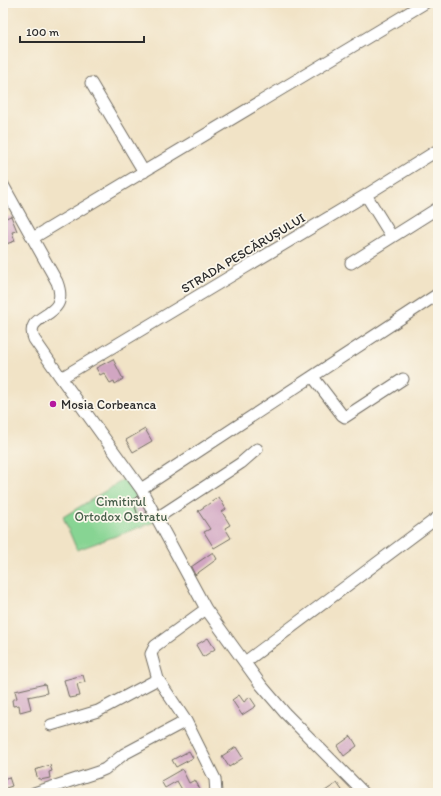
<svg xmlns="http://www.w3.org/2000/svg" width="441" height="796" font-family="Itim,sans-serif">
  <style>
    .green { fill: #87d493; stroke: #59805f }
    .building { fill: #d1a6c2 }
    .lines { fill: none; stroke-linecap: round; stroke-linejoin: round }
    .minor-casing { stroke: #706b61; stroke-width: 13 }
    .minor { stroke: #fff; stroke-width: 11 }
    .poi-dot { fill: #b5179e; stroke: #fbf7ec; stroke-width: 1.5 }
    .labels { text-anchor: middle; dominant-baseline: central; stroke-width: 3.5; stroke-linejoin: round; paint-order: stroke }
    .street-label { font-size: 13px; fill: #2b2b2b; stroke: #fbf7ec }
    .poi-label { font-size: 13px; fill: #2b2b2b; stroke: #fbf7ec; text-anchor: start }
    .park-label { font-size: 13px; fill: #475e4a; stroke: #fbf7ec }
  </style>
  <rect width="100%" height="100%" fill="#fbf7ec"/>
  <filter id="ink" filterUnits="userSpaceOnUse"><feTurbulence type="fractalNoise" baseFrequency=".025" numOctaves="2"/><feDisplacementMap in="SourceGraphic" scale="8" xChannelSelector="R" yChannelSelector="G"/><feConvolveMatrix kernelMatrix="1 2 1 2 8 2 1 2 1" color-interpolation-filters="sRGB"/></filter>
  <filter id="wash" filterUnits="userSpaceOnUse"><feTurbulence type="fractalNoise" baseFrequency=".012" numOctaves="4" result="noise"/><feDisplacementMap in="SourceGraphic" scale="16" xChannelSelector="R" yChannelSelector="G"/><feGaussianBlur stdDeviation="0.9" result="paint"/><feColorMatrix in="noise" values="0 0 0 0 0 0 0 0 0 0 0 0 0 0 0 0 0 1.4 0 .05"/><feComposite in="paint" operator="in"/></filter>
  <g filter="url(#wash)">
    <rect width="100%" height="100%" fill="#f1e3c6"/>
    <path class="green" d="M128,477l29,44 -80,29 -14,-33z"/>
    <g id="blocks">
      <path class="building" d="M11,216l6,15 -5,1 3,9 -12,4v-26z
        M113,359l10,20 -8,5 -1,-3 -4,2 -6,-10 -4,2 -4,-7z
        M145,429l7,12 -19,11 -7,-12z
        M137,496l11,20 -9,3 -6,-19z
        M219,497l7,12 -4,3 8,13 -5,3 6,10 -17,10 -10,-16 6,-3 -12,-18z
        M213,552l4,7 -22,16 -4,-8z
        M208,638l7,11 -12,8 -7,-12z
        M83,675l2,7 -8,2 3,12 -11,2 -5,-18z
        M45,684l2,9 -19,4 3,12 -11,3 -1,-7 -6,1 -1,-6 5,-2 -2,-7z
        M239,695l5,7 6,-5 6,9 -14,9 -10,-15z
        M351,736l6,10 -13,10 -7,-10z
        M236,747l7,11 -14,9 -7,-11z
        M189,751l4,7 -17,9 -4,-7z
        M50,765l2,6 -3,1 1,6 -10,2v-2l-2,1 -3,-9z
        M182,769l7,14 6,-3 7,13h-18l-7,-12 -12,7 -4,-7z
        M9,777l3,9 -9,3v-10z
        M337,783l7,10h-22z"/>
    </g>
  </g>
  <g filter="url(#ink)">
    <use href="#blocks" fill-opacity="0" stroke="#706b61" stroke-width="1"/>
    <g class="lines">
      <defs>
        <path id="minor" d="M91,83l53,89
          M3,185l54,97c15,39 -35,29 -23,57l27,39 80,111 65,120 55,76 24,28 79,80
          M366,195l26,42
          M33,238l392,-235
          M351,263l87,-55
          M313,377l29,38 3,2 58,-38
          M61,378l305,-183 72,-45
          M141,489l297,-195
          M157,518l84,-55 16,-14
          M206,609l-51,37 -4,8 7,25 28,42 29,58 1,14
          M245,662l192,-144
          M51,725l47,-14 60,-32
          M34,793l64,-21 7,-3 19,-15 62,-33"/>
      </defs>
      <use href="#minor" class="minor-casing"/>
      <use href="#minor" class="minor"/>
    </g>
  </g>
  <circle class="poi-dot" cx="53" cy="404" r="4"/>
  <g class="labels">
    <g class="street-label">
      <text transform="translate(243 253) rotate(-31)">STRADA PESCĂRUȘULUI</text>
    </g>
    <g class="poi-label">
      <text x="61" y="404">Mosia Corbeanca</text>
    </g>
    <g class="park-label">
      <text x="121" y="501">Cimitirul<tspan x="121" dy="15">Ortodox Ostratu</tspan></text>
    </g>
  </g>
  <rect width="441" height="796" fill="none" stroke="#fbf7ec" stroke-width="16"/>
  <path d="M20 36v6h124v-6" fill="none" stroke="#2b2b2b" stroke-width="2"/>
  <text x="26" y="36" font-size="12" fill="#2b2b2b" stroke="#fbf7ec" stroke-width="3" paint-order="stroke">100 m</text>
</svg>
